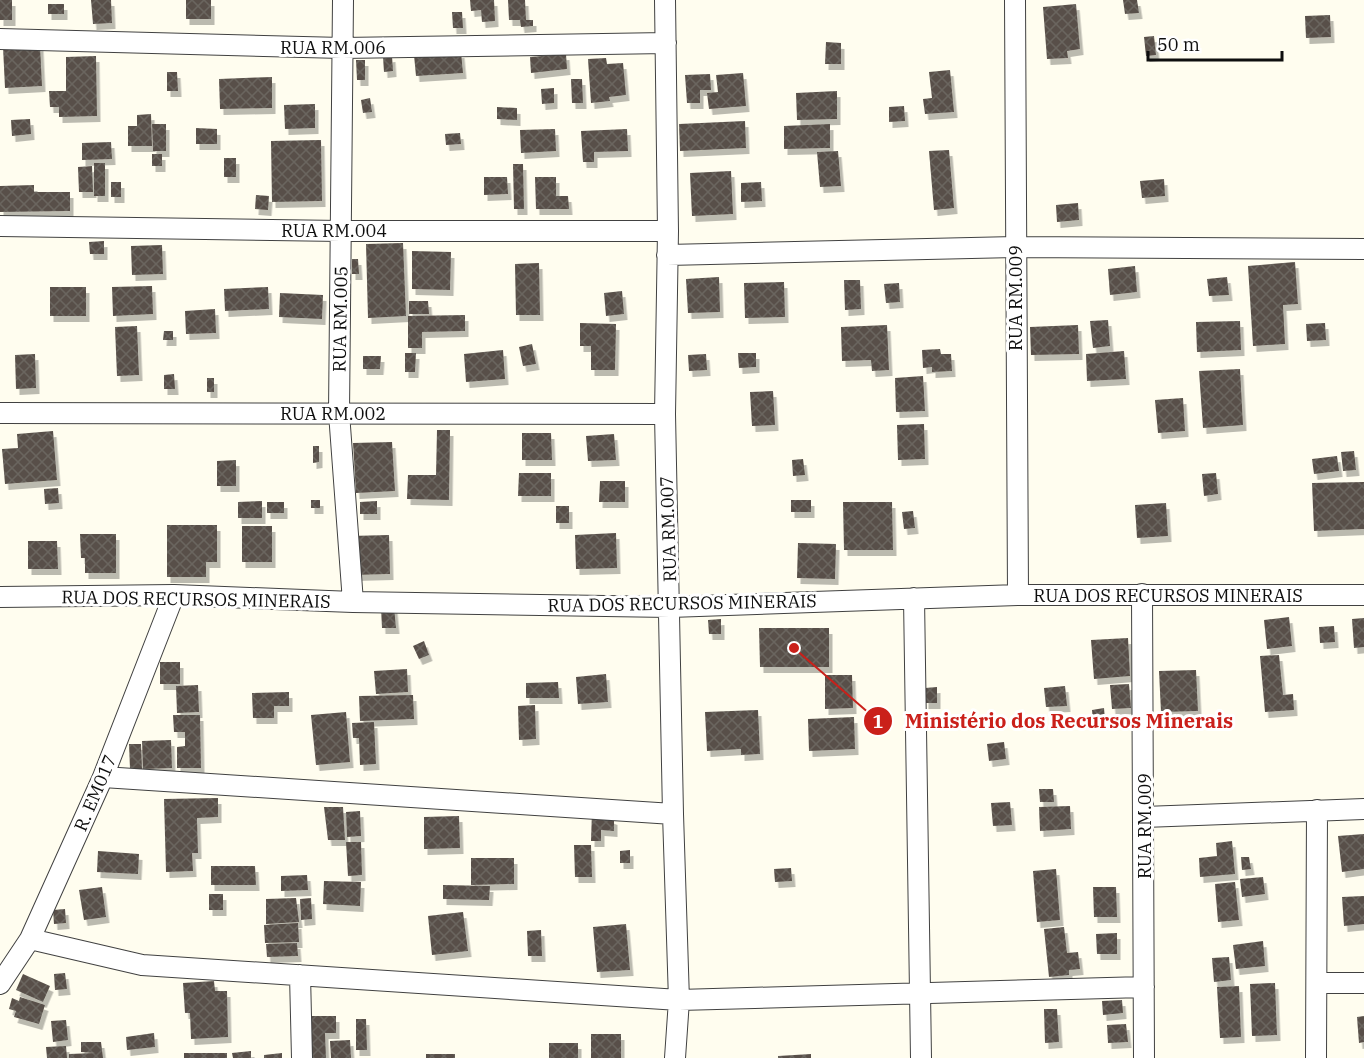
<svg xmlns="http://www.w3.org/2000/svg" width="1364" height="1058" font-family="'IBM Plex Serif',serif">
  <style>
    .building { fill: url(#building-cross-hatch); filter: url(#shadow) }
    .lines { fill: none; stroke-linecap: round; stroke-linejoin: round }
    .minor-casing { stroke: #414141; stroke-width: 22 }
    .minor { stroke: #fff; stroke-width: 20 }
    .labels { text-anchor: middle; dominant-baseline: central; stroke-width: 6; stroke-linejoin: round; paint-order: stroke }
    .street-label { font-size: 18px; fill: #0e0e0e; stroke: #fff }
    .leader { fill: none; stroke: #ca201a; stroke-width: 2 }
    .callout-dot { fill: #ca201a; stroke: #fff; stroke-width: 2 }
    .mark-label { font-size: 18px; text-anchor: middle; font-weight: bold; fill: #fff }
    .callout-label { font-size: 20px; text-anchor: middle; font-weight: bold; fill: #ca201a; stroke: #fff; stroke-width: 6; stroke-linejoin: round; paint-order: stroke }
  </style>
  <defs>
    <pattern id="building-cross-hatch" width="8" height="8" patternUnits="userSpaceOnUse" patternTransform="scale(1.5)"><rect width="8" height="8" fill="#585049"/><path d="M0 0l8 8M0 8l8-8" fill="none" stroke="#6b655f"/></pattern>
    <filter id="shadow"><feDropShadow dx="3.5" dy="6" stdDeviation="0" flood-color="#0004"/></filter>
  </defs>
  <rect width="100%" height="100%" fill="#fffdef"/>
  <path class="building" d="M0,0h12v20h-12z
    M91,0h20l1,23 -19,1z
    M186,0h25v19h-25z
    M470,0h24l1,21 -13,1 -1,-12 -10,1z
    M508,0h17l1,20h7v6l-12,1 -1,-7h-11z
    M1123,0h14l2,13 -14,1z
    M48,4h16v10h-16z
    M1076,4l4,45 -13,2 1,7 -21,1 -4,-52z
    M452,12h10l1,16h-10z
    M1330,15l1,22 -25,1 -1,-22z
    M1154,36l2,19 -10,1 -2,-19z
    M826,42l15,1v21h-16z
    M40,45l2,41 -37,2 -2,-41z
    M461,52l2,21 -47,3 -2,-21z
    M566,54l1,15 -36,4 -1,-16z
    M96,56l1,60 -38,1v-10h-9l-1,-16h17v-34z
    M392,56l1,15 -9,1 -1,-15z
    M606,58l1,6 16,-1 3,32 -17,2 1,4 -19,2 -3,-44z
    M356,60h9v20h-8z
    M950,70l4,42 -29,2 -2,-15 9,-1 -3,-26z
    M167,72h10l1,19h-11z
    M743,73l3,33 -37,3 -2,-16 11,-1 -2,-17z
    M710,74l1,16h-11v13h-13l-2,-28z
    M272,77v31l-52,1 -1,-30z
    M571,79h11l1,24h-11z
    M554,88v15l-12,1 -1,-15z
    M837,91v28l-40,1 -1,-27z
    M370,98l2,14 -9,1 -2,-13z
    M315,104v24l-30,1 -1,-24z
    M904,106l1,15 -16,1v-15z
    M497,107l20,1v12l-20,-1z
    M151,114l1,32h-24v-20h9v-11z
    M30,119l1,15 -19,2 -1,-16z
    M745,121l1,27 -66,3 -1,-27z
    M152,124h14v27h-13z
    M830,124v24l-46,1v-23z
    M196,128l21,1v15h-21z
    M555,129l1,22 -35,2 -1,-23z
    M627,129l1,22 -34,1v10h-11l-2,-31z
    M460,133l1,11 -15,1 -1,-11z
    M321,140l1,61 -50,1 -1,-61z
    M111,142l1,17 -30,1v-17z
    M949,150l5,58 -20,2 -5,-59z
    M838,151l3,35 -21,1 -3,-35z
    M152,154h10v12h-10z
    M224,158h12v19h-12z
    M94,163h11v33h-11z
    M513,164h10l1,45h-10z
    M92,166l1,26h-14l-1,-25z
    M731,171l2,43 -41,2 -2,-43z
    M484,177h23l1,17 -24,1z
    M535,177h21v19h12l1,13h-33z
    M1164,179l1,17 -23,2 -2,-17z
    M111,182h10v15h-10z
    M761,182l1,19 -21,1v-19z
    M34,185v7h36v19l-70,1v-26z
    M256,195l13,1 -1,14 -13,-1z
    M1078,203l1,17 -22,2 -1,-17z
    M104,241v13h-14l-1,-12z
    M403,243l3,73 -38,2 -2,-74z
    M162,245l1,29 -31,1 -1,-29z
    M412,251l39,1 -1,38 -38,-1z
    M352,259h6l1,15h-7z
    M1295,262l3,42 -15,1 2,39 -32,2 -5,-80z
    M539,263l1,52h-24l-1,-51z
    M1135,266l2,26 -27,3 -2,-26z
    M719,277l1,35 -32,1 -2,-34z
    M1227,277l2,18 -20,1 -2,-17z
    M844,280h16l1,29 -16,1z
    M784,282l1,35 -40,1 -1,-35z
    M899,283l1,19 -14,1 -2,-19z
    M152,286l1,28 -40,2 -1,-29z
    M50,287h36v29h-36z
    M268,287l1,22 -44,2 -1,-22z
    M622,291l2,23 -18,2 -2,-23z
    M280,293l43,2 -1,24 -43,-2z
    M409,301h19l1,13h-20z
    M215,309l1,24 -30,1 -1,-23z
    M465,315v16l-43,1v16h-14v-32z
    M1108,320l2,26 -17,2 -3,-27z
    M1240,321l1,29 -44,2 -1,-30z
    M580,323l36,1 -1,46h-24v-24h-11z
    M1325,323l1,17 -19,1 -1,-17z
    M887,325l2,45 -17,1 -1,-11 -29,1 -1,-34z
    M1078,325l1,29 -48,1 -1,-28z
    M137,326l2,49 -22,1 -2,-49z
    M164,331h9v9h-10z
    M532,344l4,20 -13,2 -4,-19z
    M940,349l1,5h10l1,17 -20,1v-5l-9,1 -1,-18z
    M503,350l2,29 -39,3 -2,-28z
    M1124,351l2,28 -39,2 -1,-27z
    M405,353h11l-1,19h-10z
    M738,353h18v14l-17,1z
    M35,354l1,34 -20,1 -1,-34z
    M706,354l1,16 -18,1 -1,-16z
    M363,356h18l-1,13h-17z
    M1240,369l3,56 -40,3 -4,-57z
    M174,374l1,15h-11v-14z
    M923,376l2,35 -29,1 -1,-34z
    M207,378h7v14h-7z
    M773,391l2,34 -23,1 -2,-34z
    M1183,398l2,33 -27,2 -3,-33z
    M924,424l1,35 -27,1 -1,-35z
    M437,430h13l-1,70 -42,-1 1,-24h28z
    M53,431l4,49 -52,4 -3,-35 16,-1 -1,-14z
    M522,433h29l1,27h-30z
    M614,434l2,26 -28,1 -2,-25z
    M392,442l3,49 -39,2 -3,-50z
    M313,446h6v16l-6,1z
    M1354,451l2,19 -13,1 -2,-19z
    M1337,456l2,15 -25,3 -2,-15z
    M803,459l2,16 -12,1 -1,-16z
    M236,460v26h-19v-25z
    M519,473h32v23h-33z
    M1216,473l2,21 -14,2 -2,-22z
    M600,481h25v21h-26z
    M1364,482v47l-50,2 -2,-48z
    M58,488l1,15 -14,1 -1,-15z
    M311,500h9v8h-9z
    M791,500h20v12h-20z
    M262,501v17h-24v-16z
    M377,501v13h-17v-12z
    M267,502h17v11h-17z
    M843,502h49l1,48h-49z
    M1166,503l2,33 -31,2 -2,-33z
    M556,506h13v17h-13z
    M913,511l2,17 -11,1 -2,-17z
    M167,525h50v37h-11v15h-39z
    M242,526h30v36h-30z
    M616,533l1,35 -41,1 -1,-34z
    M80,534h36v39h-31v-15h-4z
    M389,535l1,39 -38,1 -2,-39z
    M28,541h29l1,28h-30z
    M798,543l38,1 -1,35 -38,-1z
    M394,607l2,21h-14l-1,-20z
    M1289,617l3,29 -25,3 -3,-29z
    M1364,618v29l-10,1 -2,-29z
    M721,619v15h-12l-1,-14z
    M1334,626l1,16 -15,1 -1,-16z
    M759,628h70v39h-69z
    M1128,638l2,38 -36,3 -3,-39z
    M424,641l5,14 -10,4 -6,-13z
    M1279,655l4,40 10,-1 1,16 -29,2 -5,-56z
    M160,662h20v22h-20z
    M407,669l1,23 -32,2 -2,-23z
    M1196,670l2,41 -37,1 -2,-41z
    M606,674l2,28 -30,2 -2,-27z
    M825,675h27l1,33 -28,1z
    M558,682l1,16h-33v-15z
    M1129,684l2,24 -19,1 -2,-24z
    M198,685l1,27 -22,1 -1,-27z
    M1065,686l2,20 -21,1 -2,-19z
    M937,687v16h-12v-15z
    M289,692v14h-15v12h-21l-1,-25z
    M413,695l1,24 -54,2 -1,-25z
    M535,705l1,34 -17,1 -1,-34z
    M1104,708l1,12 -12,1 -1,-11z
    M758,710l2,44 -19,1v-6l-34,2 -2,-39z
    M346,712l4,50 -34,3 -5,-50z
    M173,715h27l1,53h-24v-21l8,-1v-14h-11z
    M854,717l1,32 -46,2 -1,-32z
    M374,722l2,42 -16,1 -1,-27h-6l-1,-15z
    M171,740l1,28 -29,1 -1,-28z
    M1004,742l2,17 -17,2 -2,-17z
    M129,744h12l1,25h-12z
    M1039,789h14l1,13h-14z
    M218,798v19l-21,1 1,35h-6l1,18 -27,1 -2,-73z
    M1010,802l2,23 -19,1 -2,-23z
    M1070,806l1,23 -31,2 -1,-24z
    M324,807h19l2,33h-17z
    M360,811l1,25 -14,1 -1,-25z
    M592,811l22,8v12l-13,-1v11h-10z
    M459,816l1,32 -36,1v-32z
    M1364,834v35l-22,3 -4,-36z
    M1232,841l3,33 -35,3 -1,-19 18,-2 -1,-13z
    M346,842h15l1,33 -14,1z
    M574,845h17l1,32h-17z
    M630,850v13h-10v-12z
    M98,851l41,3 -1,20 -41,-2z
    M1241,857h8l2,12 -9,1z
    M471,858h43v26l-43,1z
    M211,866h44l1,19h-45z
    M791,868l1,13 -17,1 -1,-13z
    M1056,869l4,51 -23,2 -4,-51z
    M307,875l1,15 -27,1v-15z
    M1263,877l2,17 -23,3 -2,-18z
    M324,881l37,1 -1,24 -37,-2z
    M1235,882l4,38 -21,2 -3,-38z
    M443,885l47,1 -1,14 -46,-1z
    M102,887l4,30 -22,3 -5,-30z
    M1093,887h23l1,30h-23z
    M209,894h14v16h-14z
    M1364,896v28l-20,2 -2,-29z
    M296,898l3,24 -33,2v-25z
    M311,898l1,21 -11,1 -1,-21z
    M65,909l1,14 -12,1 -1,-14z
    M463,912l5,39 -36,4 -4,-39z
    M298,923l1,19 -34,1 -1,-18z
    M626,924l4,46 -33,2 -4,-45z
    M1064,927l3,26 11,-1 2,17 -11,1v5l-20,2 -5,-48z
    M541,930l1,26h-14l-1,-25z
    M1117,933v21h-20l-1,-20z
    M1263,941l2,25 -29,3 -3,-24z
    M297,943l1,13 -31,1 -1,-13z
    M1229,957l2,23 -17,2 -2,-24z
    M65,973l2,16 -12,1 -1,-16z
    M23,974l27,12 -7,16 -27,-12z
    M214,981l1,10h12l1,46 -37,2 -1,-26h-5l-2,-30z
    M1275,983l2,52 -25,1 -2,-52z
    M1239,986l2,51 -21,1 -3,-51z
    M20,997l25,8 -6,19 -25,-7 2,-6 -7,-2 3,-11 7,3z
    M1122,1000l1,13 -20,2 -1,-14z
    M1044,1009h13l2,33 -14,1z
    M307,1016h29v17h-11l1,25h-18z
    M1364,1016v26l-5,1 -2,-26z
    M356,1019h10l1,31h-11z
    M66,1020l2,20 -15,2 -2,-21z
    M1126,1024l2,18 -20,1 -1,-18z
    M154,1033l1,14 -28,3 -1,-13z
    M591,1034h30v24h-30z
    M350,1040l1,18h-20l-1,-17z
    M81,1042h20l2,16h-34v-4l26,-1 -14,-1z
    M549,1043h29v15h-29z
    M66,1046l1,12h-20l-1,-11z
    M251,1051v7h-18l-1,-5z
    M184,1053h43v5h-43z
    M282,1053v5h-18v-3z
    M426,1054h29v4h-29z
    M811,1054v4h-33v-2z"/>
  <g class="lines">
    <defs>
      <path id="minor" d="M343,0l-4,413 14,189
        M665,0l3,231 -3,183 8,400 6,186 -4,58
        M1015,0l3,595
        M0,39l342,9 324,-5
        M0,226l341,5h327
        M667,255l348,-8 349,2
        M0,413l665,1
        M1142,594l2,464
        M0,597l174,-2 179,7 317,5 348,-12h346
        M914,598l7,460
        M103,777l570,37
        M1144,817l220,-8
        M30,939l112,26 537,35 465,-13
        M300,975l2,83
        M1317,983h47
        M0,984l30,-45 73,-162 71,-182
        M1316,1058l1,-248"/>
    </defs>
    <use href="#minor" class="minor-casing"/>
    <use href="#minor" class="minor"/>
  </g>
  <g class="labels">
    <g class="street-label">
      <text x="333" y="47">RUA RM.006</text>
      <text x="334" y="230">RUA RM.004</text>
      <text transform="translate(1015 298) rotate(-90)">RUA RM.009</text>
      <text transform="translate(340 319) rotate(-89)">RUA RM.005</text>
      <text x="333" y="413">RUA RM.002</text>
      <text transform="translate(668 529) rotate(-92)">RUA RM.007</text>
      <text x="1168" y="595">RUA DOS RECURSOS MINERAIS</text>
      <text transform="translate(196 599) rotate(1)">RUA DOS RECURSOS MINERAIS</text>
      <text transform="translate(682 603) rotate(-1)">RUA DOS RECURSOS MINERAIS</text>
      <text transform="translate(95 793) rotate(-67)">R. EM017</text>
      <text transform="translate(1144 826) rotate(-90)">RUA RM.009</text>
    </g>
  </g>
  <path class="leader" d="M794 648L878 721"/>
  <g class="callout-dot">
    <circle cx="794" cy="648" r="6"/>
    <circle cx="878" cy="721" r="15"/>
  </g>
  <g class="mark-label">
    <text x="878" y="728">1</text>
  </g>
  <g class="callout-label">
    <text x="1069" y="728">Ministério dos Recursos Minerais</text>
  </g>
  <path d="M1148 51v9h134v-9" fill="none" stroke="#0e0e0e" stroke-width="3"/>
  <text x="1157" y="51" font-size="18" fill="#0e0e0e" stroke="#ffffff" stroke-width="4.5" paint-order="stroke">50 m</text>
</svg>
